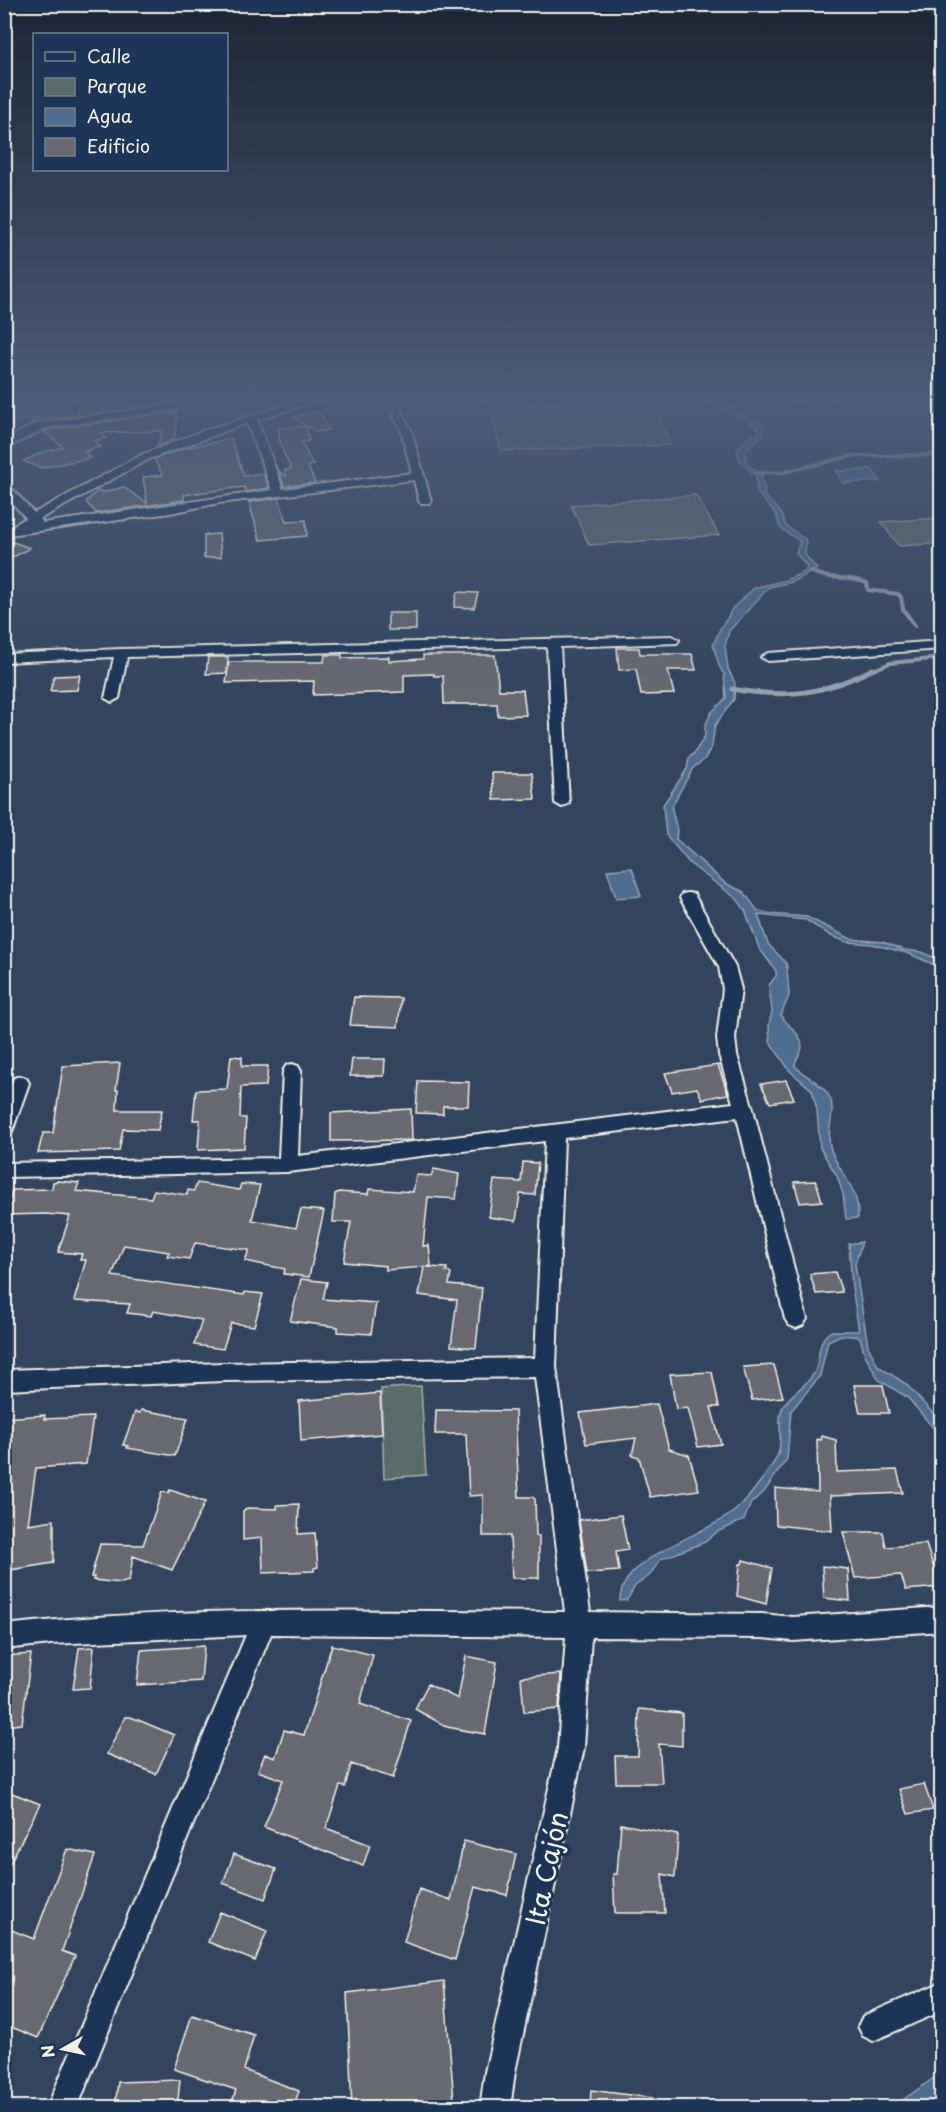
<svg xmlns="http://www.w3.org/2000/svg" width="946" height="2112" font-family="'Playpen Sans',sans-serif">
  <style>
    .green { fill: #586c67; stroke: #a6aea8; stroke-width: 1.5 }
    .water { fill: #506d90; stroke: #92a2b3; stroke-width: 1.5 }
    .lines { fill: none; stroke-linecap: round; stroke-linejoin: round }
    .stream-far1 { stroke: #92a2b3; stroke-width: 4 }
    .stream { stroke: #92a2b3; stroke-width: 5 }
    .building { fill: #676870; stroke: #f4f1e8; stroke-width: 1.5 }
    .minor-casing { stroke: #f4f1e8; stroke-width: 4 }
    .minor { fill: #1d3557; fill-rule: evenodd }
    .labels { text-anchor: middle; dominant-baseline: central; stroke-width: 6; stroke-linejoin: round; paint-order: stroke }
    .near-street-label { font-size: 26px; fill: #f4f1e8; stroke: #1d3557 }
  </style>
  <rect width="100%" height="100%" fill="#33445e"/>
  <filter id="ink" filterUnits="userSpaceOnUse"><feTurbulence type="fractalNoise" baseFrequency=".0167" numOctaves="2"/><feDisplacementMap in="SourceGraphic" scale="12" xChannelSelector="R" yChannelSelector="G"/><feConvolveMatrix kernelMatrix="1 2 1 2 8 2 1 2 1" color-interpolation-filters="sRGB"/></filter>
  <g filter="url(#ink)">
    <path class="green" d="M652,400l19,45 -170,6 -11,-45z
      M696,495l23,40 -130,10 -18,-40z
      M941,518v25l-42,3 -18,-24z
      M421,1386l5,89 -42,3 -3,-89z"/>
    <path class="water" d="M700,399h11l17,5 12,10 18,6 6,6 -1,9 -18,15 1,13 16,13v8l3,5 -1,7c11,10 18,15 21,29l21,15 -1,15 12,14 -25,13 -23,5 -40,44 -4,15 3,23 7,14 -1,16 -19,26 -3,21 -8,14 -11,8 -20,36 -1,6 5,20 -1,9 49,44 19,9 13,18 12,4 38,3 44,22 32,3 21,8 18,2 19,9v6l-4,-1 -27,-12 -38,-10 -25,-2 -16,-6 -25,-16 -48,-5 10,29 18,19 1,6 2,27 -8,19c6,11 22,19 21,33 -1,8 -8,11 -7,18 11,12 26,16 34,30 8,14 -3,34 1,50 5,24 30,40 28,72l-12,1 -3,-25 -6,-18 -17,-28 -3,-38 -5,-20 -22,-19 -20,-29 -1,-18 3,-12 -3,-27 7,-9v-5l-17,-23 -14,-38 -8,-11 -47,-35 -24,-29 -3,-30 24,-36 2,-11 6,-6 10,-16v-10l6,-13 15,-15 -2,-24 -4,-6 -7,-23 8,-18 6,-8 5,-10 22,-21 32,-8 19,-8 2,-5 -11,-14 4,-12 -20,-13 -4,-14 -19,-21 -1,-17 -16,-15 -3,-11 9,-11 12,-5 1,-6 -38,-22z
      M872,469l8,12 -37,2 -7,-12z
      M632,868l9,28 -25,2 -9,-28z
      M862,1242l-7,22 13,82 10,20 28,18 35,38v15l-34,-40 -28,-17 -14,-25 -5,-18 -19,-2 -13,6 -8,35 -29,35 -4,48 -23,33 -13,11 -7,17 -27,12 -12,10 -44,17 -12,17 -14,10 -8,14 -7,1c0,-48 94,-66 121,-96 9,-9 33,-40 37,-51 6,-15 -3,-35 6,-49 8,-13 26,-21 31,-34 6,-15 1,-30 16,-40h28l-7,-44 -3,-43z
      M941,2073v34h-48z"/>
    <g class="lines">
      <path class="stream-far1" d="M794,399l20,3 16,-3
        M756,473l28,-1 68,-16 90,-1
        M810,571c19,10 38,4 57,12l1,7 30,4 3,3 2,12 12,17
        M871,671l19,-8 52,-5"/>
      <path class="stream" d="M732,689c55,10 92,5 141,-20"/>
    </g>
    <path class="building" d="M78,399h88v4l-133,20 -3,-3 49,-6 -1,-3 5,-1z
      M32,400l7,18 -35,5v-16l11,-1 -1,-3z
      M313,411l9,5 7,14 -13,2 -23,-15z
      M167,413h11l-4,27 -16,6 4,-15 -61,2 5,5 -12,3 7,6 -16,4 5,7 -49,10 -18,-7 18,-8 22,-6 -19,-15 4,-2z
      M306,426l3,15 -8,1 12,23 -5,1 7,17 -31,3 -5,-15 7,5 -1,-6 6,-1 -10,-22 -3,-19z
      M231,439l13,37 19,-3 6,15 -23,4 -2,-5 -41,5 -19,3v5l-88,13 -10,-11 11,-11 9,1 17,-5 24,16 -4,-26 20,-2 -9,-16 35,-12z
      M279,498l7,23 20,-1 1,16 -47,4 -11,-38z
      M219,534l2,23 -17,1v-23z
      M4,539l26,9 -26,14z
      M457,592l21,1 -4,15 -20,-1z
      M388,613h28v17h-28z
      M617,648h22l1,6h52l4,16h-28l6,24 -33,1 -5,-26 -17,1z
      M325,655h17v3l47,-1v4l34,-2v-4h72l4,35h24l3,25 -28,1 -1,-12h-53l-1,-28h-9v-2l-30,1v17l-91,3 1,-14 -88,2 3,-21h95z
      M208,657h20l-1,16 -21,1z
      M80,675l-3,15 -27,1 4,-15z
      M492,773h40l3,26 -41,1z
      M354,997l47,1 -3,29 -48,-2z
      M231,1056l11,1v9h26l-2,20 -25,1 -1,31h6l-2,30 -46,2 2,-30h-7l3,-30 31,-1z
      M352,1059h33l-1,17h-34z
      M120,1063l-4,27h2l-1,20h45l-4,20 -35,-1 -4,22 -81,2 5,-20h10l10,-67z
      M718,1065l10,29 -26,5 -5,-11 -25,4 -7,-19z
      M786,1080l8,19 -24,4 -9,-19z
      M418,1081l51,1 -1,24h-25v8l-27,-1z
      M411,1109l1,31 -81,1v-28z
      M523,1162l15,1 -3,32 -15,-1 -4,27 -27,-4 5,-37 27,2z
      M434,1169l25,5 -3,25 -28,-2 -5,49 6,-1 2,21 -4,1 20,1 -1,4 5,1 -2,12 33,3 -6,60 -25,-2 6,-46 -38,-5 5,-28 -38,3v-4l-42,-4 7,-40h-18l2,-28 4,-2 29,2 1,-5 44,3 3,-17 15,1z
      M58,1181l21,2 -3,8 75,7 3,-8 33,5 1,-5 6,1 3,-8 42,7 2,-6 19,1 -8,35 44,8 5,-19 23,2 -15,66 -25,-3 1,-5 -40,-8 4,-11 -54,-7 -6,16 -22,-3 2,-4 -45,-7 -12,31 132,19 1,-3 18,2 -9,32 -23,-3 -8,26 -29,-4 8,-25 -49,-9 -2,5 -24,-3 3,-9 -56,-3 12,-41h-6l2,-6 -24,-2 12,-36 -24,-2 -40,1 6,-25 40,-1 1,-7z
      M816,1181l6,20 -22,2 -6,-21z
      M835,1272l7,20 -26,2 -6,-20z
      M301,1279l26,3 -4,17 53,4 -5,31 -33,-2v-5l-48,-6z
      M774,1365l9,32 -31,3 -9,-33z
      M712,1372l7,35h-8l10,37 -23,3 -10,-39 -12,1 -6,-35z
      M854,1385h29l6,28h-29z
      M380,1393l2,41 -81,7 -2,-40z
      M657,1404l12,45 20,6 10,35 -49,7 -11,-40 -7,-2 4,-17 -50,6 -6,-31z
      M141,1410l47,8 -13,38 -48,-8 1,-2 -5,-1 12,-33 5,1z
      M436,1410l79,1 4,86h13l3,2 1,37h3v42h-27l-2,-42h-27v-41l-14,1 -3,-62h-31z
      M45,1415l-1,4 49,-2 -7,47 -50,4 -8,56 26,-4v40l-1,3 -49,8v-153z
      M822,1436l14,4 1,32 60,-2 6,23 -73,3 2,35 -56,-6 -1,-37 43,4 -1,-53 4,1z
      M170,1490l35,12 -33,68 -39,-14 -4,25 -8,2 -28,-3 1,-3h-3l9,-33 43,1 19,-53 6,1z
      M299,1504l-1,30 17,-1 3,34 -4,1v3l-51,2 -1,-35 -19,2v-29l4,-3 30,1v-4z
      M621,1515l7,35 -12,2 3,19 -32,2 -8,-53z
      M843,1532h40l3,15 40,-3 14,43 -34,3 -5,-15 -46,3z
      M743,1560l29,8 -6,36 -29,-8 3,-32h2z
      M822,1566l26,3 2,32 -26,-3z
      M332,1645l41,10 -13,49 51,17 -18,57 -42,-14 -6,23 -5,-1 -14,42 44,17 -7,21 -99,-39 19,-47 -25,-9 7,-17 10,4 9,-28 20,5z
      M204,1646l-3,35 -64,4 4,-35z
      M94,1647l-4,41 -17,1 6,-41z
      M31,1654l-9,70 -18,2v-70z
      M466,1656l31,6 -12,72 -38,-7 -32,-18 13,-25 30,15z
      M561,1674l-2,35 -35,3 -3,-35z
      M639,1709l43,4v33l-23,-2 3,39h-46l-1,-27h23z
      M125,1717h6l43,18 -18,39 -49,-20z
      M924,1784l9,26 -25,4 -9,-25z
      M12,1793l28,11 -36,71v-67z
      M621,1824l57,11 -3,42 -13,-3 3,39h-50l-2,-39h4z
      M464,1841l52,13 -9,41 -32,-8 -20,73 -51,-18 15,-53 32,11z
      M67,1849l28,6 -33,96 13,5 -37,82 -34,-14v-97l30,12z
      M234,1854l42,15 -11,30 -42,-16z
      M220,1912l47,19 -12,30 -47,-19z
      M444,1981l10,119 -60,8h-42l-5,-115z
      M192,2015l62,20 -10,35 55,21 -6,17h-63l6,-18 -62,-21z
      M180,2080l-3,28h-62l3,-26z
      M591,2090l61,8 -1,10h-61z"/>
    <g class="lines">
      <defs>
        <path id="minor" d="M305,399h16l-64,21 26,69 129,-16 -11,-43 -15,-31h10l15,31 20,71 -2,2h-8l-2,-2 -5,-21 -195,23 -49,10 -161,22 -5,-2 1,-4 9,-2 1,-3 11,-6 -22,-24v-11l4,1 26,29 107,-58 64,-25zM247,423l25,67 -229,33 -3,-4 109,-60z
          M484,399h12l-5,3z
          M176,404l4,1v4l-133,19 -43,21v-8l25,-14 12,-4z
          M672,636l7,4 -2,3 -117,4 9,156 -7,4 -7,-4 -8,-156 -420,10 -8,41 -7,4 -7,-4 9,-41 -110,5v-8l117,-5z
          M942,641v8l-174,12 -7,-4 7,-4z
          M688,893l6,1 2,4 39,69 6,22 -6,49 2,17 16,54 54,210 -4,6 -7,3 -7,-3 -4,-6 -48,-202 -173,21 -8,229 34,245 172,2 31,3 149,-10v24l-149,10 -31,-3 -171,-1 -7,111 -69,324 -5,36h-30l5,-36 73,-324 8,-111 -295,-3 -194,474h-30l199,-473 -195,9 -47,5v-24c187,-20 374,-14 561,-13l-30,-235 -311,4 -220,9v-20l220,-7 311,-5 10,-217 -257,31 -284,5v-14l275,-5 4,-87 3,-5 6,-2 6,2 3,5 -3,85 435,-53 -14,-48 -2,-17 6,-49 -4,-22 -39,-69 2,-4z
          M20,1076l6,2 3,5 -16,46 -2,5 -7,2v-35l10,-23z
          M942,1982v29l-69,30 -10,-5 -5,-10 5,-10z"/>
      </defs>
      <use href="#minor" class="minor-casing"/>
      <use href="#minor" class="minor"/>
    </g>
  </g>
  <linearGradient id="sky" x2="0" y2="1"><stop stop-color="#1c2534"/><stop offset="0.57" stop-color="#4a5c79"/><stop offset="1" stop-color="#4a5c79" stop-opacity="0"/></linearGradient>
  <rect width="946" height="695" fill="url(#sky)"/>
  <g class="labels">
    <g class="near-street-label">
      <text transform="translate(546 1868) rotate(-78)">Ita Cajón</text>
    </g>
  </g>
  <rect width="946" height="2112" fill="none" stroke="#1d3557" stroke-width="24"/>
  <rect x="12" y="12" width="922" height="2088" fill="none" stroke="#f4f1e8" stroke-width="2" filter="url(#ink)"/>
  <rect x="33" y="33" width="195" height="138" fill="#1d3557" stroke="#738091" stroke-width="1.5"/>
  <rect x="45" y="52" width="30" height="9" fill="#1d3557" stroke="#738091" stroke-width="1.5"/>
  <text x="87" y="63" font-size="18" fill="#f4f1e8">Calle</text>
  <rect x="45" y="78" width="30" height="18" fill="#586c67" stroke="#738091" stroke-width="1.5"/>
  <text x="87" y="93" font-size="18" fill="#f4f1e8">Parque</text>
  <rect x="45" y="108" width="30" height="18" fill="#506d90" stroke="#738091" stroke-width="1.5"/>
  <text x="87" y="123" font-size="18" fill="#f4f1e8">Agua</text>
  <rect x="45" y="138" width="30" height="18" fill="#676870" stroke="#738091" stroke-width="1.5"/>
  <text x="87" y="153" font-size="18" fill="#f4f1e8">Edificio</text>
  <g transform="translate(63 2049) rotate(261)" stroke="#1d3557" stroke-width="4.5" paint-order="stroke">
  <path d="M0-4.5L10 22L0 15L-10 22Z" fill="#f4f1e8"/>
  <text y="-9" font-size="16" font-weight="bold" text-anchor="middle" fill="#f4f1e8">N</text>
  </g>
</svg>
